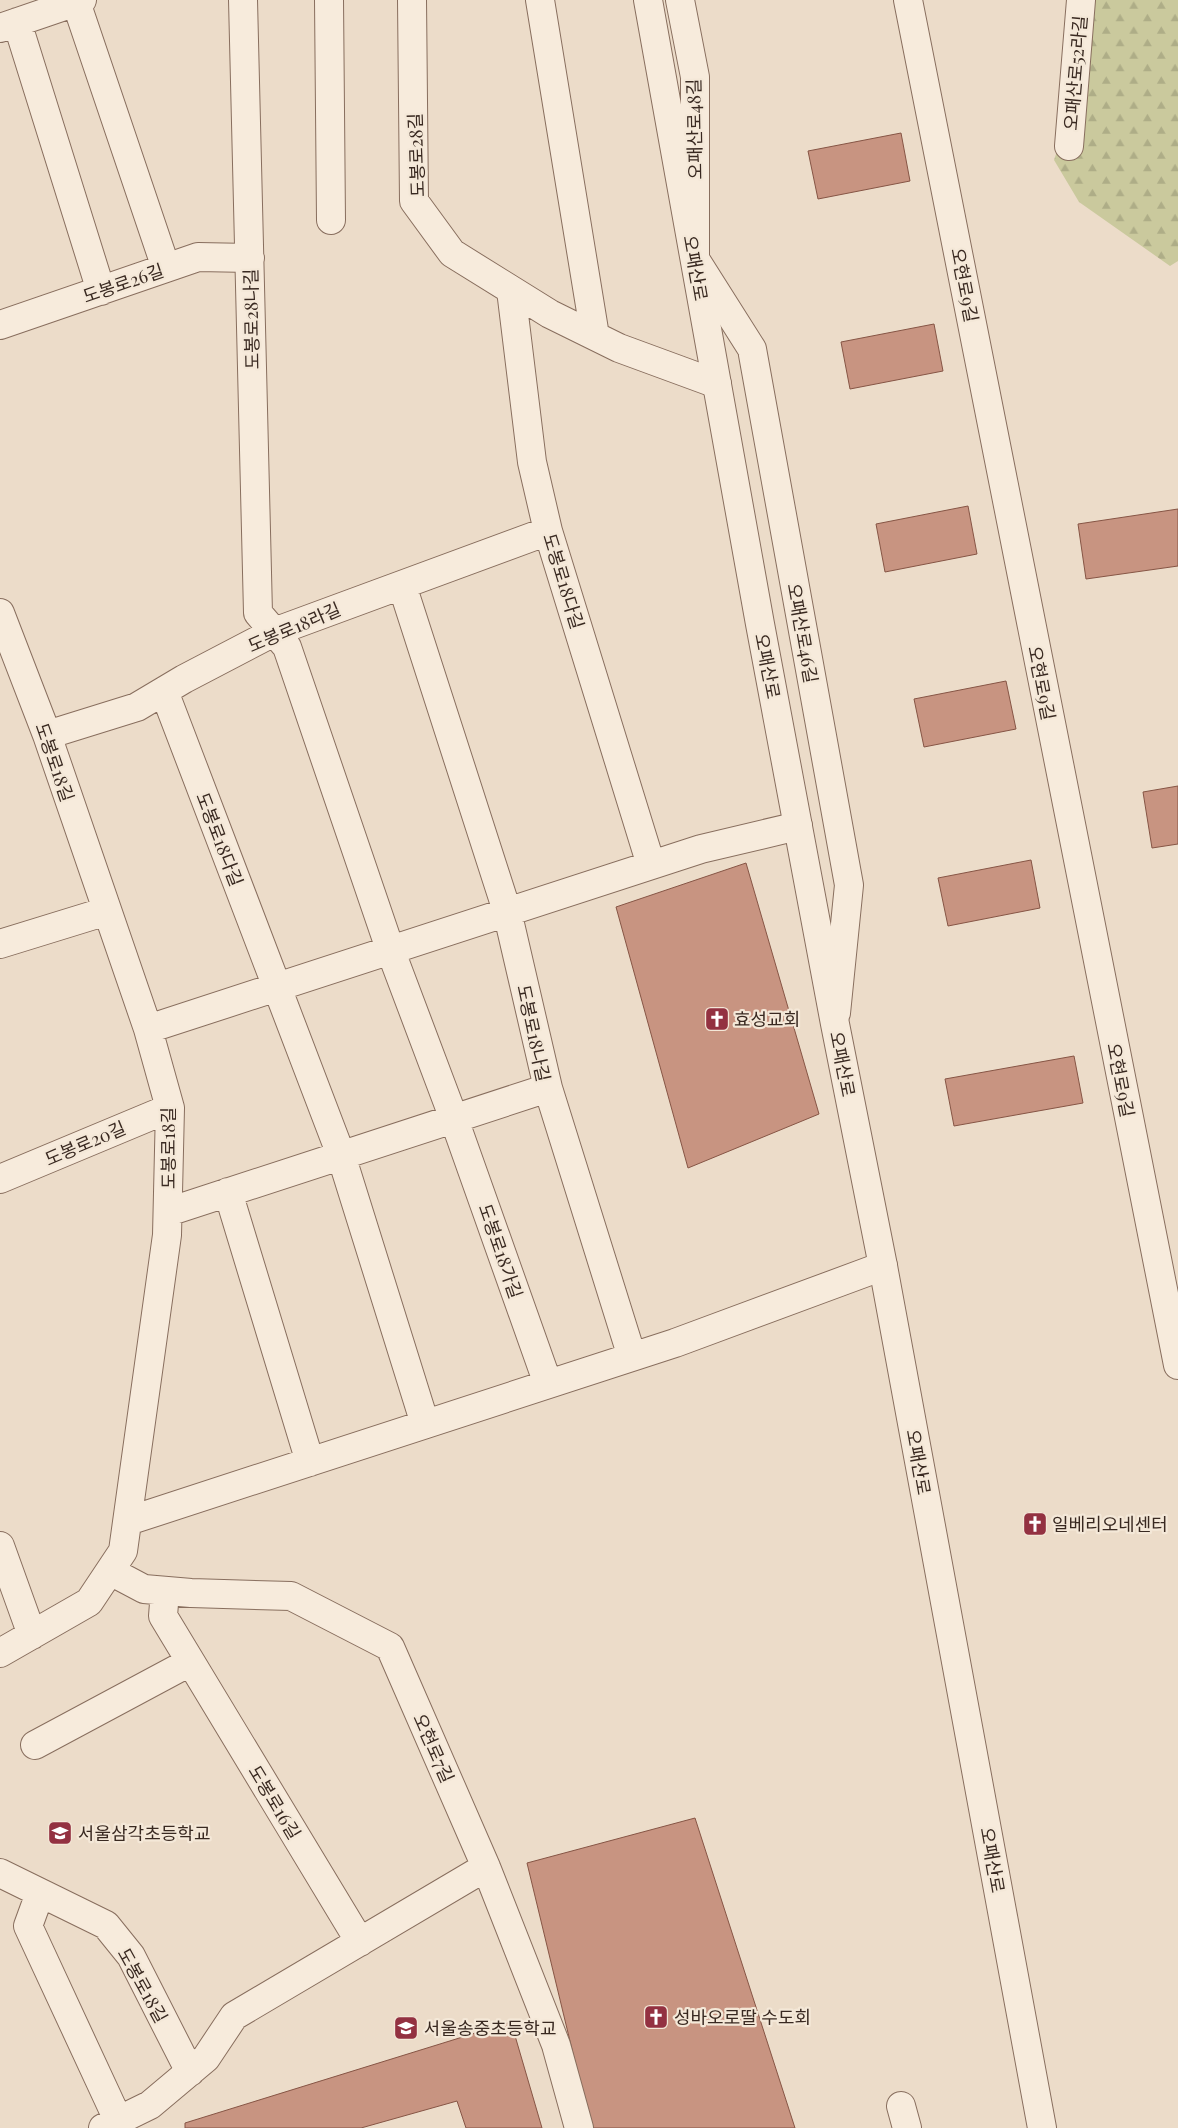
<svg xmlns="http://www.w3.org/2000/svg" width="1178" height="2128" font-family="'Playfair Display','Noto Sans KR',serif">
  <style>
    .forest { fill: url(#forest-firs) }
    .building { fill: #c89481; stroke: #865545 }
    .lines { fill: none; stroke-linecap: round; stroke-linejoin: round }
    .minor-casing { stroke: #886e5e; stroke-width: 30 }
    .tertiary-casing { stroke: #886e5e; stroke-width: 30 }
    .minor { stroke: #f7ebdc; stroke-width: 28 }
    .tertiary { stroke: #f7ebdc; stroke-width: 28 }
    .labels { text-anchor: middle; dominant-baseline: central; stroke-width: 4.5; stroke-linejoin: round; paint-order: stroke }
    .street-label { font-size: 18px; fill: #392921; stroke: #f4e8d8 }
    .poi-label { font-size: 18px; fill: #392921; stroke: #f4e8d8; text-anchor: start }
  </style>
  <defs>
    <pattern id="forest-firs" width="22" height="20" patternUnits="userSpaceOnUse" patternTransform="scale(1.25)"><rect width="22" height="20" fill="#cac99d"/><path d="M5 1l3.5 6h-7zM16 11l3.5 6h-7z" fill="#aead87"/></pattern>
  </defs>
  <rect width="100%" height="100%" fill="#ecdcc9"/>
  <path class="forest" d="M1081,0h97v261l-8,5 -91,-64 -25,-42 21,-62z"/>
  <path class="building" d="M901,133l9,48 -92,18 -10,-48z
    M934,324l9,47 -93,18 -9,-47z
    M968,506l9,48 -92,18 -9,-48z
    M1178,509v57l-92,13 -8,-55z
    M1006,681l10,48 -92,18 -10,-48z
    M1178,786v58l-26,4 -9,-56z
    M1031,860l9,48 -92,18 -10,-48z
    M746,863l73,251 -131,54 -72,-261z
    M1074,1056l9,47 -129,23 -9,-47z
    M695,1818l100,310h-204l-64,-265z
    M511,2022l31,106h-76l-9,-27 -96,27h-176v-5z"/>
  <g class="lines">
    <defs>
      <path id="minor" d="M243,0l15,613 29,34 103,302 64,170 94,265
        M329,0l2,220
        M412,0l2,201 38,52 98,61 69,34 98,36
        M540,0l55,336
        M680,0l15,77v182l57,90 97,536 -13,128
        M908,0l270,1365
        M76,2l90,266
        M17,22l84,269
        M0,28l82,-28
        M1069,146l12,-146
        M511,290l21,172 16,69 103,334
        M0,325l198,-68 52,1
        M402,585l105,326 41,177 84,269
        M0,613l47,122 101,294 22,79 -3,127 -44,316 -34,51 -89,51
        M164,691l177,464 84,269
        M47,735l90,-28 47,-28 90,-47 274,-101
        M0,944l107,-33
        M148,1029l553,-180 97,-23
        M0,1179l170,-71
        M228,1192l82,270
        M168,1212l380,-124
        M128,1521l547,-178 208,-77
        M0,1546l32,89
        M110,1571l34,18 47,4 100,3 99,51 96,220 70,178 23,83
        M165,1591l-2,25 197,326
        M35,1745l155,-83
        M0,1873l106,52 25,31 59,116
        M40,1893l-12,33 90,194
        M901,2106l6,22
        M103,2128l47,-23 56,-47 28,-42 252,-149"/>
      <path id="tertiary" d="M648,0l112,624 75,400 48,242 159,862"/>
    </defs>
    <use href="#minor" class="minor-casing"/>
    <use href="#tertiary" class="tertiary-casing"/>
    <use href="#minor" class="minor"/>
    <use href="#tertiary" class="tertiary"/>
  </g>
  <defs>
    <symbol id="church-square" viewBox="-11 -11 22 22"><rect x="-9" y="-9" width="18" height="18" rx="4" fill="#933141" stroke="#f4e8d8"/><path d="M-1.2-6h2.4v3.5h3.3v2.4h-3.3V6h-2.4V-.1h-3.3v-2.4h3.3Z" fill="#fff"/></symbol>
    <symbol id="school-square" viewBox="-11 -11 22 22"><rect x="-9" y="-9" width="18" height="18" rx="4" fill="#933141" stroke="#f4e8d8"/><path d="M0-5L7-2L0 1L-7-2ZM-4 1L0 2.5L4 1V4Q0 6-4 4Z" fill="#fff"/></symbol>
  </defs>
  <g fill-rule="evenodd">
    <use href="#church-square" x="703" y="1005" width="28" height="28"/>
    <use href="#church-square" x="1021" y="1510" width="28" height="28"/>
    <use href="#school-square" x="46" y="1819" width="28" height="28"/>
    <use href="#church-square" x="642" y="2003" width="28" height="28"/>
    <use href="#school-square" x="392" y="2014" width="28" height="28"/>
  </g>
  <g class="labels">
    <g class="street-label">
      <text transform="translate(1075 73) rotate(-85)">오패산로52라길</text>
      <text transform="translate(694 129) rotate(-91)">오패산로48길</text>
      <text transform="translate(416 155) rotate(-92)">도봉로28길</text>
      <text transform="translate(696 268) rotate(80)">오패산로</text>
      <text transform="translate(123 283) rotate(-19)">도봉로26길</text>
      <text transform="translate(965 285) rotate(79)">오현로9길</text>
      <text transform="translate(251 319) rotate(-91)">도봉로28나길</text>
      <text transform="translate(564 581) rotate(73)">도봉로18다길</text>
      <text transform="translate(294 627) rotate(-23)">도봉로18라길</text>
      <text transform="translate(803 633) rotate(80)">오패산로46길</text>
      <text transform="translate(768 666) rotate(79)">오패산로</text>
      <text transform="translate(1042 683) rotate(79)">오현로9길</text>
      <text transform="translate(55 762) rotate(71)">도봉로18길</text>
      <text transform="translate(220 839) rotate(69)">도봉로18다길</text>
      <text transform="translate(534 1033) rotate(78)">도봉로18나길</text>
      <text transform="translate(843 1064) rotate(79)">오패산로</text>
      <text transform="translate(1121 1080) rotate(79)">오현로9길</text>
      <text transform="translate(85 1143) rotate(-23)">도봉로20길</text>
      <text transform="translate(168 1148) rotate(-90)">도봉로18길</text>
      <text transform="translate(501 1251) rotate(71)">도봉로18가길</text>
      <text transform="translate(919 1462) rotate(80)">오패산로</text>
      <text transform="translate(434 1748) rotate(66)">오현로7길</text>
      <text transform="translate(275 1802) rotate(59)">도봉로16길</text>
      <text transform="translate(993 1860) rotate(80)">오패산로</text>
      <text transform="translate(143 1985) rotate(61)">도봉로18길</text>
    </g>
    <g class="poi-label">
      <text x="734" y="1019">효성교회</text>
      <text x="1052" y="1524">일베리오네센터</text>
      <text x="78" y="1833">서울삼각초등학교</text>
      <text x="674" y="2017">성바오로딸 수도회</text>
      <text x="424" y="2028">서울송중초등학교</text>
    </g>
  </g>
</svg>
